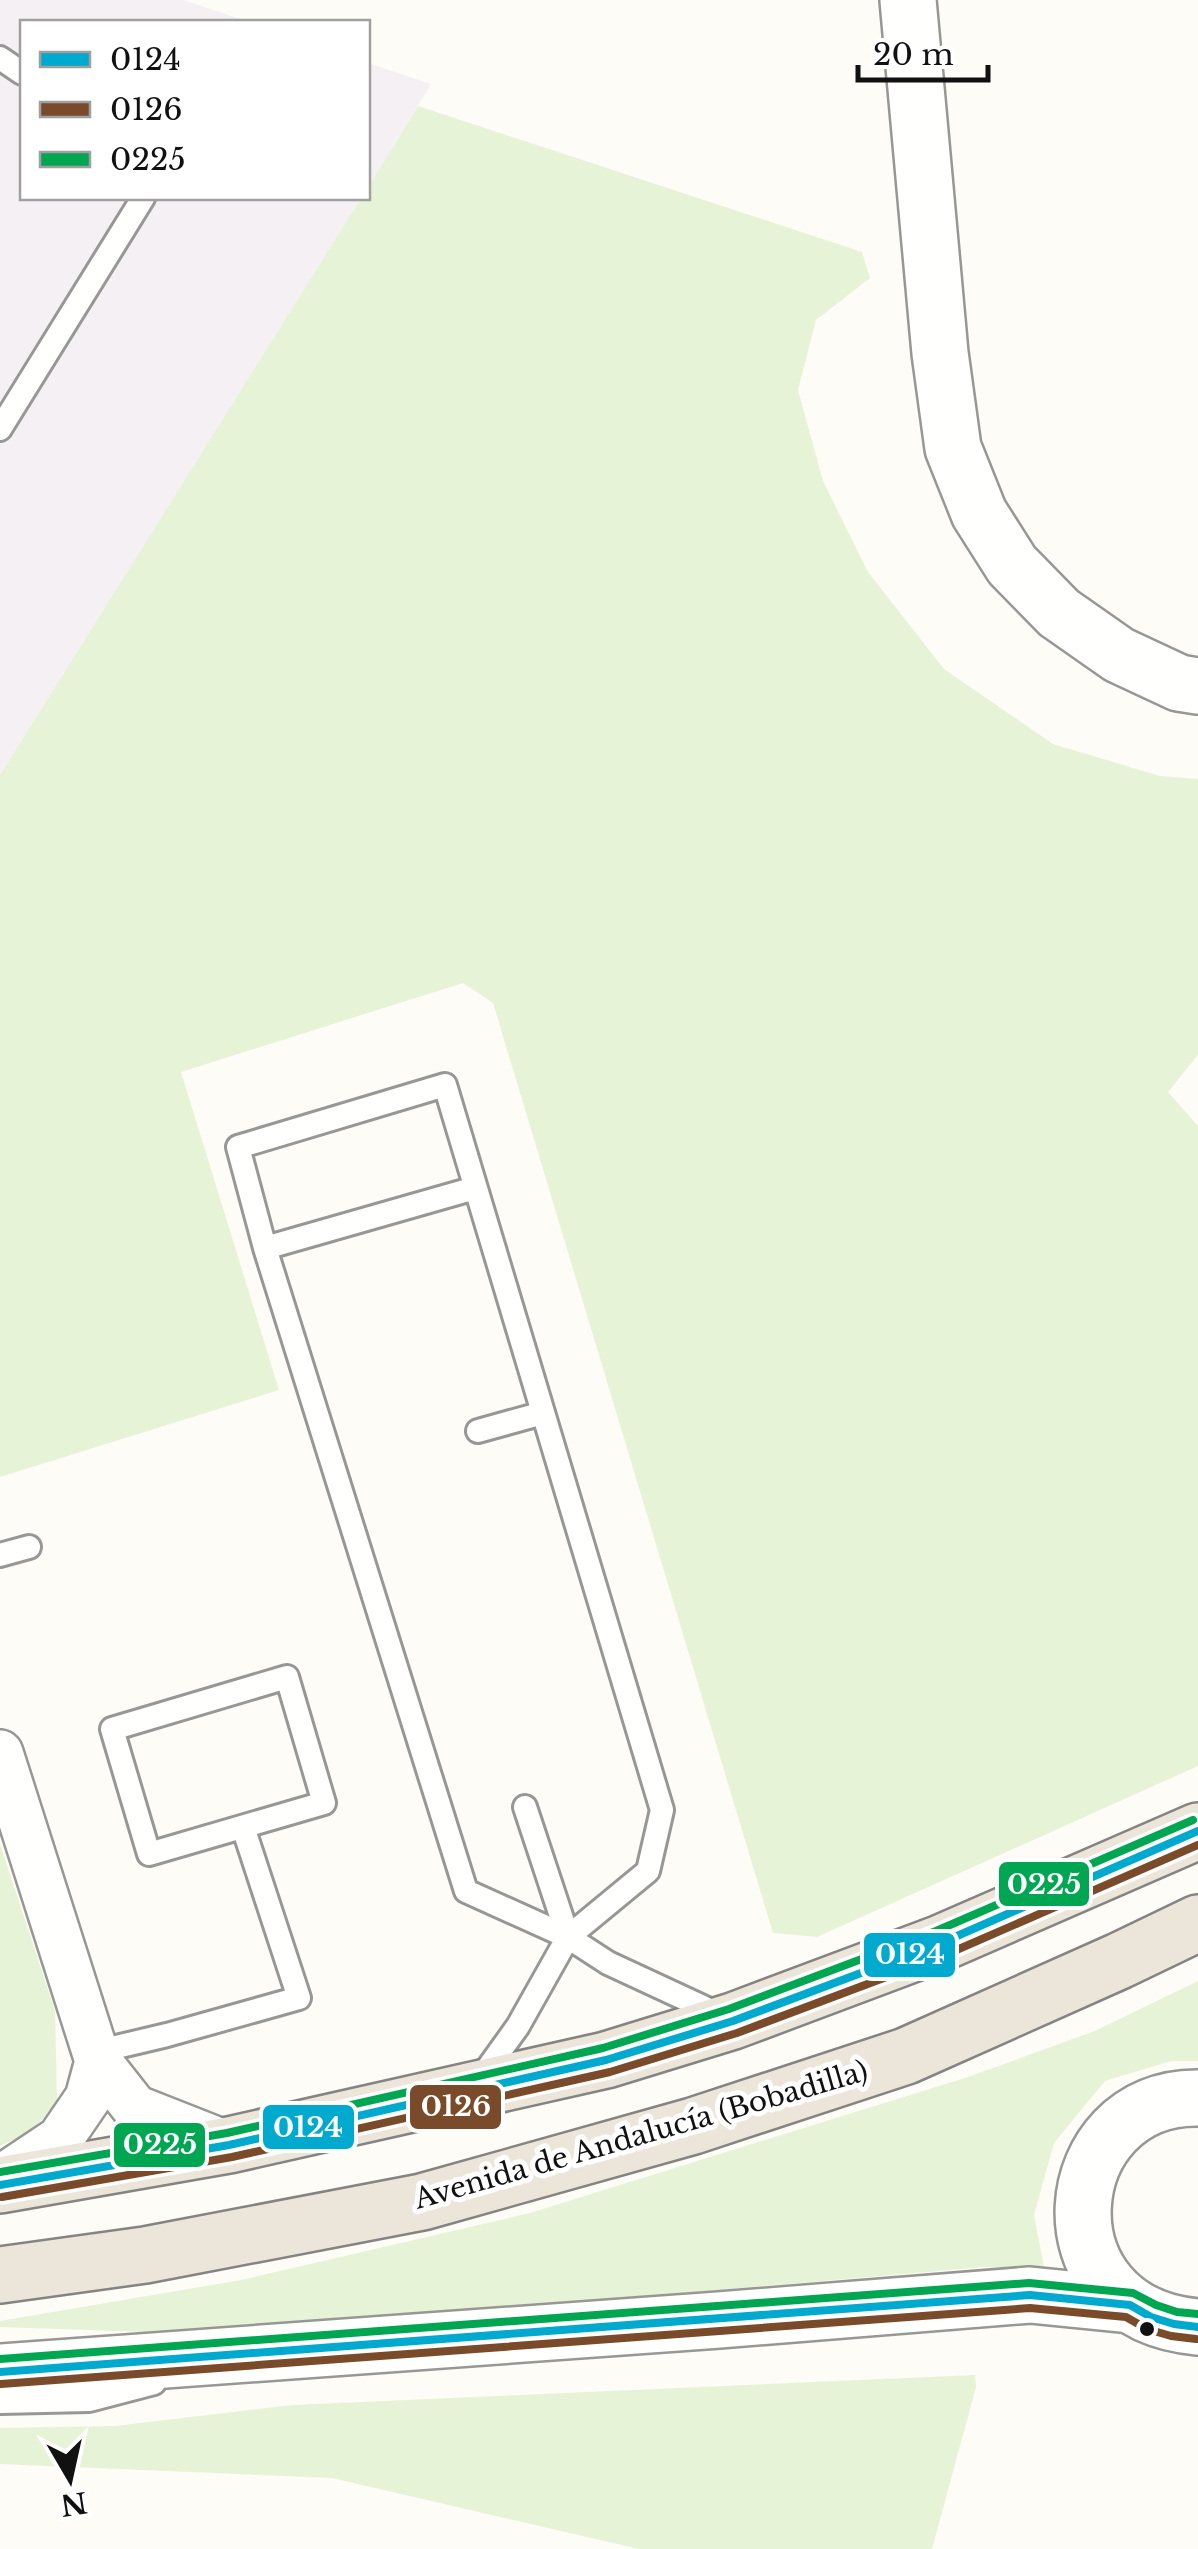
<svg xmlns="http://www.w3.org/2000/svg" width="1198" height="2549" font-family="'Libre Baskerville',serif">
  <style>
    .industrial { fill: #f5f0f3 }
    .green { fill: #e7f3d7 }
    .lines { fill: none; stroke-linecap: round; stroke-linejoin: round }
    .service-casing { stroke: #979795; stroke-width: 28 }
    .minor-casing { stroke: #979795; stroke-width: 50 }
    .tertiary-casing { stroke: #979795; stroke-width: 60 }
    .trunk-casing { stroke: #858482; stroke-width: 60 }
    .service { stroke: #fffffe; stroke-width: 22 }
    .minor { stroke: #fffffe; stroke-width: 45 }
    .tertiary { stroke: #fffffe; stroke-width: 55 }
    .trunk { stroke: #ece5da; stroke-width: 55 }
    .bus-1-casing { stroke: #fff; stroke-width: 15 }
    .bus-2-casing { stroke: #fff; stroke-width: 15 }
    .bus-3-casing { stroke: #fff; stroke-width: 15 }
    .bus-1 { stroke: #00a9ce; stroke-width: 8 }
    .bus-2 { stroke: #7a4b2a; stroke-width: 8 }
    .bus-3 { stroke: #00a651; stroke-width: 8 }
    .bus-dot { fill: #111; stroke: #fff; stroke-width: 4 }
    .labels { text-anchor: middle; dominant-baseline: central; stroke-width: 10; stroke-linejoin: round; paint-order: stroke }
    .street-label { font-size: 28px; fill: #111; stroke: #fff }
    .line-badge { stroke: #fff; stroke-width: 4 }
    .badge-label { font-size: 28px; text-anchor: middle; font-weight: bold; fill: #fff }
  </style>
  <rect width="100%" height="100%" fill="#fdfcf7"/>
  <path class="industrial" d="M0,0h183l66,22h-227v176h339l-361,577z
    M368,63l63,21 -63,103z"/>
  <path class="green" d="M418,106l444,146 8,26 -54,42 -18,70 25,91 45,91 76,97 109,75 107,32 38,3v276l-30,37 30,34v640l-381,171 -44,-4 -280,-930 -30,-20 -282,89 98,318 -279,87v-702l361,-577h7v-11z
    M0,1844l55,167 2,89 -13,18 -21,18 -23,10z
    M1198,1981v80h-27l-66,20 -51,62 -20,72 10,52h-60l-602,52 -238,13 -144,-5v-6l241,-41 289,-67 438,-136 127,-46z
    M975,2375l1,12 -44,162h-293l-307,-71 -332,-14v-36l115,-2 177,-21z"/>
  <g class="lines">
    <defs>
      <path id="service" d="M0,58l22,15
        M0,429l143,-231
        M475,1188l-210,60 -27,-101 207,-62 217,725 -14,61 -80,66
        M265,1248l201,643 102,46
        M478,1431l65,-18
        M0,1555l29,-8
        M287,1677l37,126 -175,51 -37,-125z
        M525,1807l43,130
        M95,2052l72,-17 132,-37 -56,-171
        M480,2079l38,-53 50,-89 40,26 112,52
        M0,2402l89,-2 65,-17"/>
      <path id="minor" d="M0,1753l98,308 37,47 94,37
        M0,2179l60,-40 28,-41 10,-37"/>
      <path id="tertiary" d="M908,0l32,353 13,95 26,65 33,52 47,48 60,42 60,28 19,3
        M1198,2098c-142,-2 -164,215 0,229
        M0,2372l719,-52 311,-25 100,10"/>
      <path id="trunk" d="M0,2185l229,-40 377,-85 127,-39 208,-78 257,-112
        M0,2275l145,-20 277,-53 271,-76 213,-70 213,-95 79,-38"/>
    </defs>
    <use href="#service" class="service-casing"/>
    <use href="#minor" class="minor-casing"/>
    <use href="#tertiary" class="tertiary-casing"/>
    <use href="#trunk" class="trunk-casing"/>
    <use href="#service" class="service"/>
    <use href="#minor" class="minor"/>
    <use href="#tertiary" class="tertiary"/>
    <use href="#trunk" class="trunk"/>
    <defs>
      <path id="bus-1" d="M0,2185l229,-40 377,-85 127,-39 208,-78 257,-112
        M0,2372l1030,-77 100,10 21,12 23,7 24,3"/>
      <path id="bus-2" d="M2,2197l230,-40 378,-85 127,-39 208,-78 253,-110
        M1,2384l1029,-76 96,9 21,12 24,7 25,3"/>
      <path id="bus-3" d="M0,2172l227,-39 376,-85 126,-39 207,-78 257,-111
        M0,2359l1029,-76 104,10 23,12 21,7 21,2"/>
    </defs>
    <use href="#bus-1" class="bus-1-casing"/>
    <use href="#bus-2" class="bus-2-casing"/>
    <use href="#bus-3" class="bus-3-casing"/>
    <use href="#bus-1" class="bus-1"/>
    <use href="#bus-2" class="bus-2"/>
    <use href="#bus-3" class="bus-3"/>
  </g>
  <circle class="bus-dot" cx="1147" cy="2329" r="9"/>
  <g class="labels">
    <g class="street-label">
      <text transform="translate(641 2135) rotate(-16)">Avenida de Andalucía (Bobadilla)</text>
    </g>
  </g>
  <g class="line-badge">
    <rect x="997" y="1860" width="94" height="48" rx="10" fill="#00a651"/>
    <rect x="862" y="1931" width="95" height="48" rx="10" fill="#00a9ce"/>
    <rect x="408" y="2083" width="95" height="48" rx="10" fill="#7a4b2a"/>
    <rect x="261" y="2103" width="95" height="48" rx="10" fill="#00a9ce"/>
    <rect x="112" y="2121" width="95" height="48" rx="10" fill="#00a651"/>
  </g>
  <g class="badge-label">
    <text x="1044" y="1894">0225</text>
    <text x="910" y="1964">0124</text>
    <text x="456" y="2116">0126</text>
    <text x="308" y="2137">0124</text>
    <text x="160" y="2154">0225</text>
  </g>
  <rect x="20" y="20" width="350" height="180" fill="#ffffff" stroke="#a0a0a0" stroke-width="2.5"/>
  <rect x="40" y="52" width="50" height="15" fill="#00a9ce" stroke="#a0a0a0" stroke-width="2.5"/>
  <text x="110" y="70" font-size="30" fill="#111111">0124</text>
  <rect x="40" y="102" width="50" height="15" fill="#7a4b2a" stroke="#a0a0a0" stroke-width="2.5"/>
  <text x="110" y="120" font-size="30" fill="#111111">0126</text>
  <rect x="40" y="152" width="50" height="15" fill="#00a651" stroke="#a0a0a0" stroke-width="2.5"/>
  <text x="110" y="170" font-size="30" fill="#111111">0225</text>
  <g transform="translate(70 2479) rotate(171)" stroke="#ffffff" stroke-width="8" paint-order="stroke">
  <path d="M0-8L18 38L0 25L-18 38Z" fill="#111111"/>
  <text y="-15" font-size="28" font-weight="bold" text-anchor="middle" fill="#111111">N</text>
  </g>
  <path d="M858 65v15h130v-15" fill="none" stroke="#111111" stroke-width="5"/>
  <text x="873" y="65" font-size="30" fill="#111111" stroke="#ffffff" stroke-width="8" paint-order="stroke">20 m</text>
</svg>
